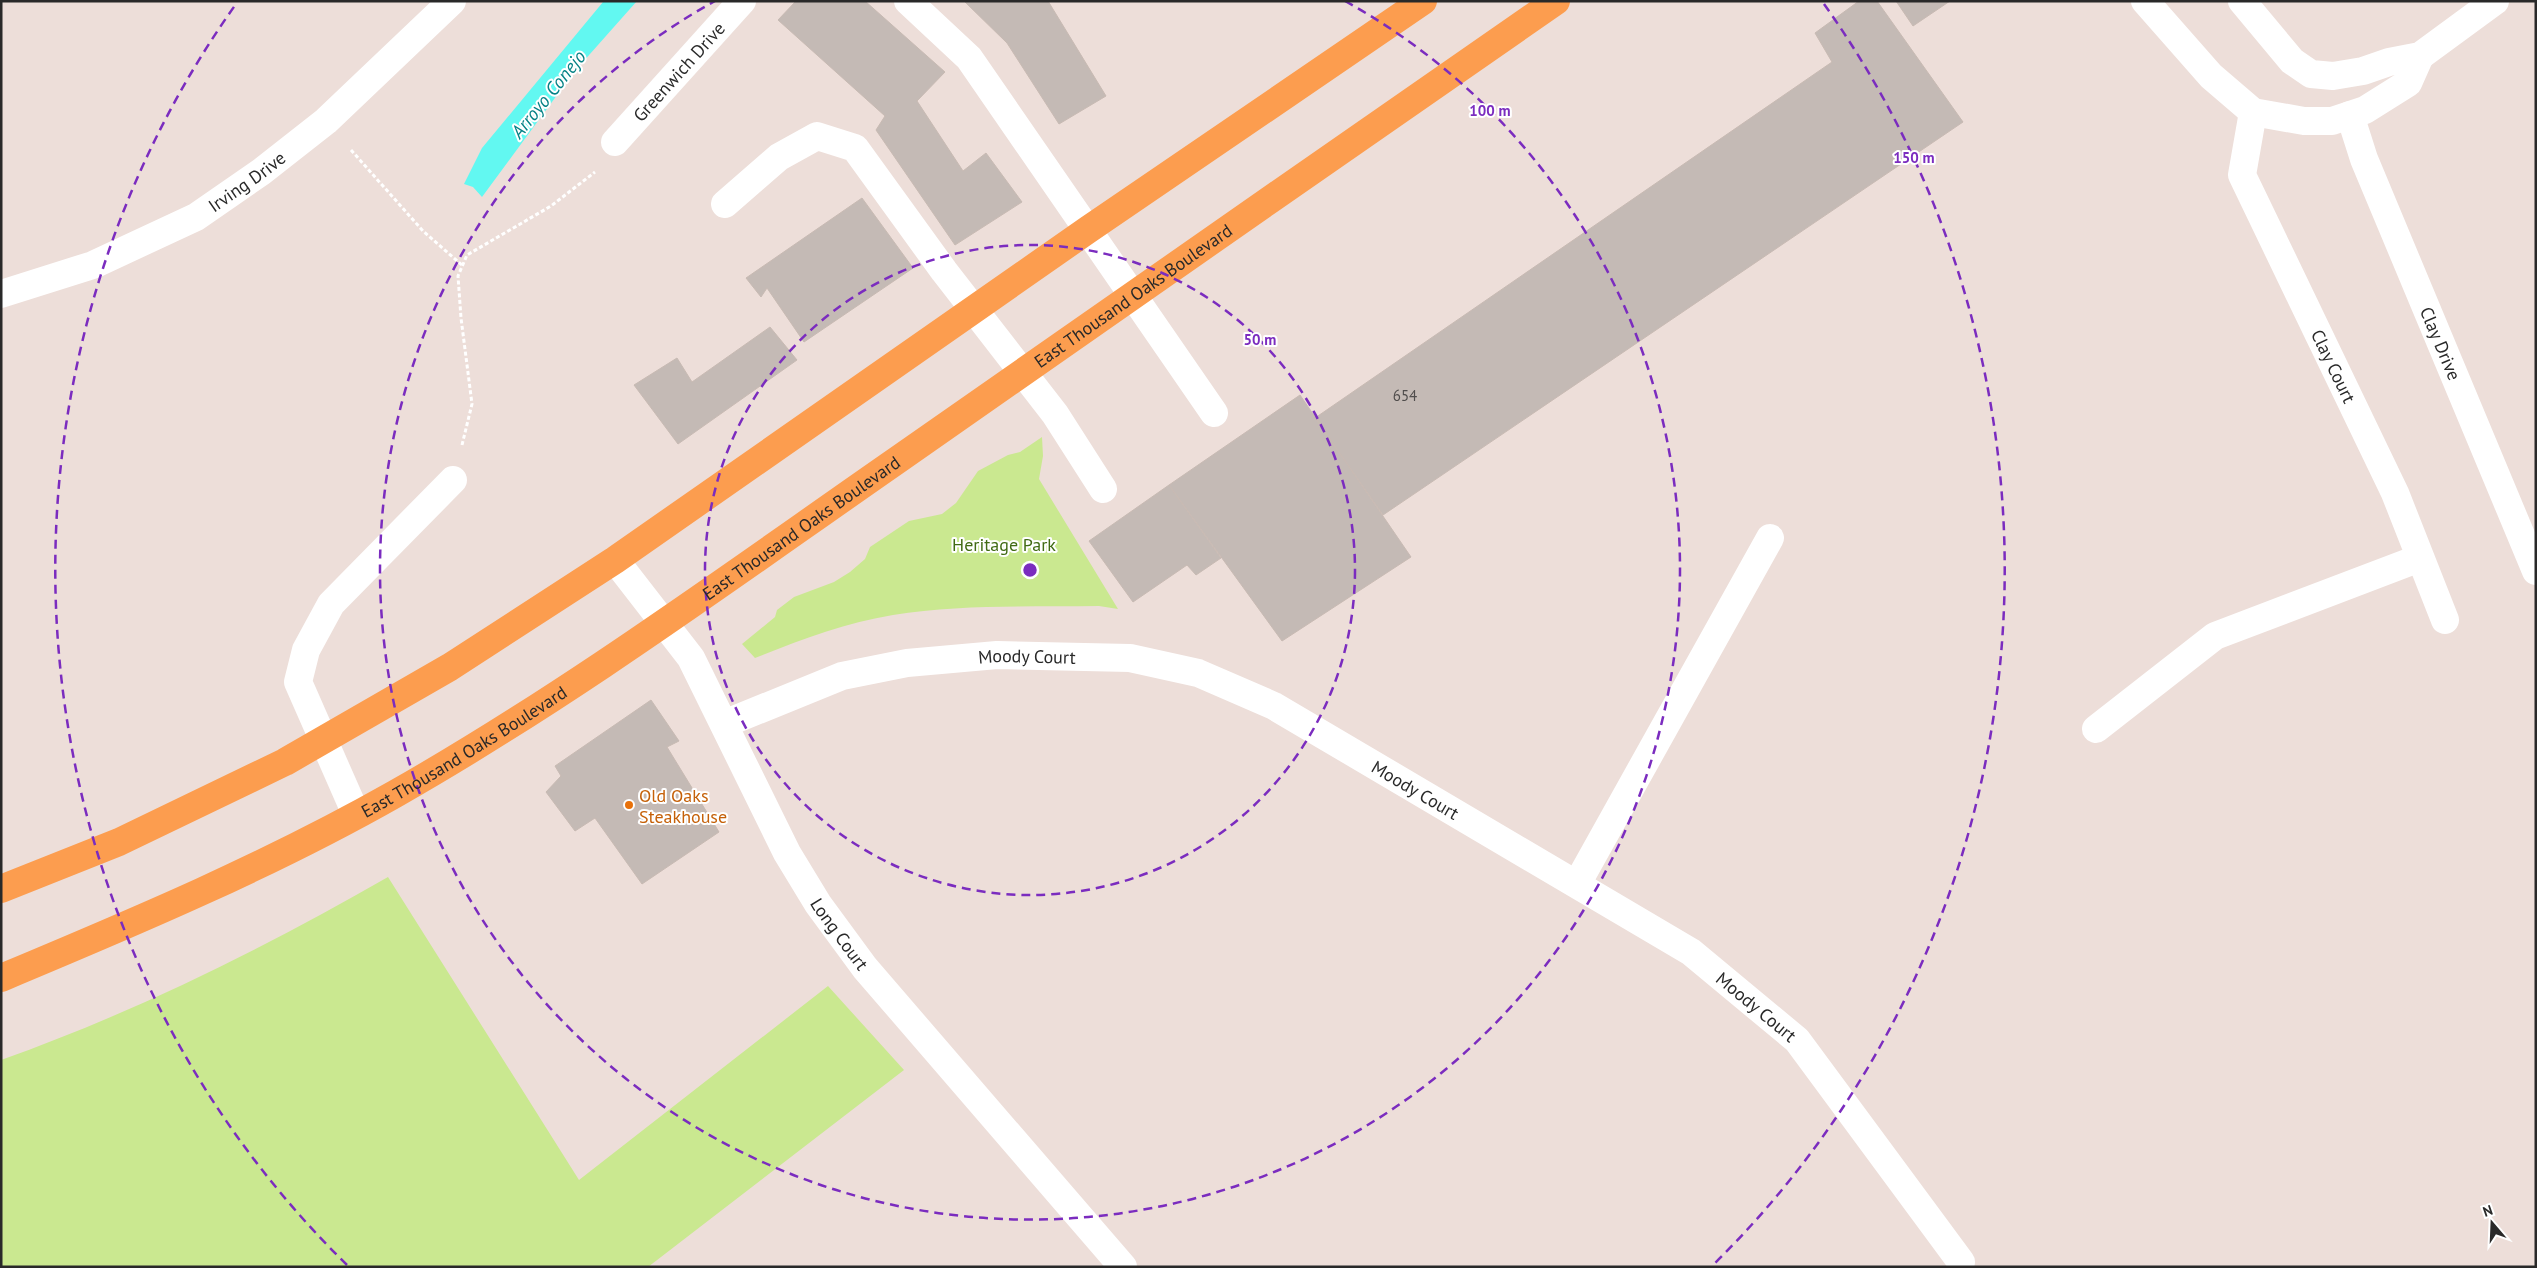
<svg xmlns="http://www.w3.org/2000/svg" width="2537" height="1268" font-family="'PT Sans',sans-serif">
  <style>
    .green { fill: #cae890 }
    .water { fill: #62f8f1 }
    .building { fill: #c4bab5; stroke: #c8bab3 }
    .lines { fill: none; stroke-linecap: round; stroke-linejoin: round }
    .path { stroke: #fff; stroke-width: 3; stroke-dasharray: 4 2.5; stroke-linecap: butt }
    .minor { stroke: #fff; stroke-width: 28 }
    .major { stroke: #fc9d4f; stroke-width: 28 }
    .ring { fill: none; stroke: #7b2cbf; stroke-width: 2.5; stroke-dasharray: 9 6 }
    .food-dot { fill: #e8710a; stroke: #fff; stroke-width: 2 }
    .labels { text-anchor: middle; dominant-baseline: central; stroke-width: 4; stroke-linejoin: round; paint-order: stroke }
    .number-label { font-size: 15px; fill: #504d4c }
    .street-label { font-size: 18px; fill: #292929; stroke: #fff }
    .park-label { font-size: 18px; fill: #416b14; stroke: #fff }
    .food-label { font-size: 18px; fill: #c56008; stroke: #fff; text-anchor: start }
    .water-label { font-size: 19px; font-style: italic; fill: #058286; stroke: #fff }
    .centre { fill: #7b2cbf; stroke: #fff; stroke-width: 2.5 }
    .ring-label { font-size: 15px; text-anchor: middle; font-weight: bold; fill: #7b2cbf; stroke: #fff; stroke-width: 4; stroke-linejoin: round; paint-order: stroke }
  </style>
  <rect width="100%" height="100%" fill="#edded9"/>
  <path class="green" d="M1042,437l1,19 -4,23 79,130 -19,-3c-68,1 -139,-2 -206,9 -48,8 -93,25 -138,43l-13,-14 33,-27 2,-7 17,-13 40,-15 16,-10 15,-13 5,-12 39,-26 33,-7 14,-11 22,-32 30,-16 12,-3z
    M388,877l191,303 249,-194 76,84 -256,197h-647v-207c135,-48 263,-112 387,-183z"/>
  <path class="water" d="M637,1l-63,71 -92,125 -9,-10 -9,-3 18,-36 121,-146z"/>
  <path class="building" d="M796,1h69l80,71 -28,29 46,70 23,-18 36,49 -67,43 -79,-115 9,-14 -107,-96z
    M964,1h84l58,95 -47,28 -52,-81z
    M1859,1h18l86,121 -580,393 -68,-97 517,-356 -17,-29z
    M1896,1h54l-37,25z
    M862,198l51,70 -109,74 -37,-54 -6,9 -15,-19z
    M770,327l27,33 -119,84 -44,-59 43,-27 15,24z
    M1300,395l111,162 -129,84 -113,-156z
    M1169,485l52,73 -25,17 -9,-10 -54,37 -44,-61z
    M651,700l28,41 -12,6 52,85 -77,52 -47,-66 -20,13 -29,-39 15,-16 -6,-10z"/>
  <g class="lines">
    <path class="path" d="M351,150l72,81 40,35
      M462,445l10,-41 -11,-86 -3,-42 9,-21 84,-49 44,-34"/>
    <g class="minor">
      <path d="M908,1l61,57 245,355"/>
      <path d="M2145,1l66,75 42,36 51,9h28l33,-11 43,-27 12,-27"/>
      <path d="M2242,1l50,60 19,13 22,2 30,-5 26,-9 31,-6 75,-55"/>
      <path id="s1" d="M2253,112l-11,63 153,318 50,127"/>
      <path id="s2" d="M2350,115l14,44 172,412"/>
      <path id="s3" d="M615,142l127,-141"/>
      <path d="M725,204l54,-47 38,-21 38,12 89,123 111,143 48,75"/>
      <path id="s4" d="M1,294l92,-29 103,-48 65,-45 65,-51 126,-120"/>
      <path id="s5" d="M615,560l76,98 96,195 31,51 47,64 258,299"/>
      <path id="s6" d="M724,724l118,-48 65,-13 90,-8 133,3 68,15 76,33 417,246 106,88 164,222"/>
      <path d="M2096,729l119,-93 205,-78"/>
      <path d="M356,814l-58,-132 8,-32 25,-46 122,-124"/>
      <path d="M1577,884l193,-346"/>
    </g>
    <g class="major">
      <path d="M1,889l118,-47 166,-80 165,-95 165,-107 474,-331 334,-228"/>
      <path id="s7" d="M1,978c134,-56 269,-113 394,-184 174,-99 337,-219 501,-333 219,-154 440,-307 660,-460"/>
    </g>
  </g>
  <g class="ring">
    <circle cx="1030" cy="570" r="325"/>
    <path d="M1345 1A650 650 0 1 1 715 1"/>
    <path d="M347 1265A975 975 0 0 1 236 4M1824 4A975 975 0 0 1 1713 1265"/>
  </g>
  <circle class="food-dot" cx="629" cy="805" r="5"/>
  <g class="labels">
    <g class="number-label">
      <text x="1405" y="395">654</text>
    </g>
    <g class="street-label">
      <text stroke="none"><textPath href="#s3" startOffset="95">Greenwich Drive</textPath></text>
      <text stroke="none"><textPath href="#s4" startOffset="272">Irving Drive</textPath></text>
      <text stroke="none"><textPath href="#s7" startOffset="1326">East Thousand Oaks Boulevard</textPath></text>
      <text stroke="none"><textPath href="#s2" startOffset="246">Clay Drive</textPath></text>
      <text stroke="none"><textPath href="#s1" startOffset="276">Clay Court</textPath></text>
      <text stroke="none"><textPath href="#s7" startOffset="921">East Thousand Oaks Boulevard</textPath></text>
      <text stroke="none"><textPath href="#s6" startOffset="314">Moody Court</textPath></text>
      <text stroke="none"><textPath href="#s7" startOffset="516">East Thousand Oaks Boulevard</textPath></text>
      <text stroke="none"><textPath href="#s6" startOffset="734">Moody Court</textPath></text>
      <text stroke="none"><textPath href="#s5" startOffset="438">Long Court</textPath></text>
      <text stroke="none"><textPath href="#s6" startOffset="1139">Moody Court</textPath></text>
    </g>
    <g class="park-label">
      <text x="1004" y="544">Heritage Park</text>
    </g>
    <g class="food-label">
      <text x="639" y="795">Old Oaks<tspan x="639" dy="21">Steakhouse</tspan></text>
    </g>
    <g class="water-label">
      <text transform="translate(548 94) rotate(-51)">Arroyo Conejo</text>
    </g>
  </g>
  <circle cx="1030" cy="570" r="8" class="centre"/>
  <g class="ring-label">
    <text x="1490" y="116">100 m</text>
    <text x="1914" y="163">150 m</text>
    <text x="1260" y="345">50 m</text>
  </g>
  <rect width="2537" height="1268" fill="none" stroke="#292929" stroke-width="5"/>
  <g transform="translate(2492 1223) rotate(341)" stroke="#ffffff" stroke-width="4" paint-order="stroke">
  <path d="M0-4L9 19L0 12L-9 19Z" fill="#292929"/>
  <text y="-8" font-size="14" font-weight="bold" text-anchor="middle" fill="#292929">N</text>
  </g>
</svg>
